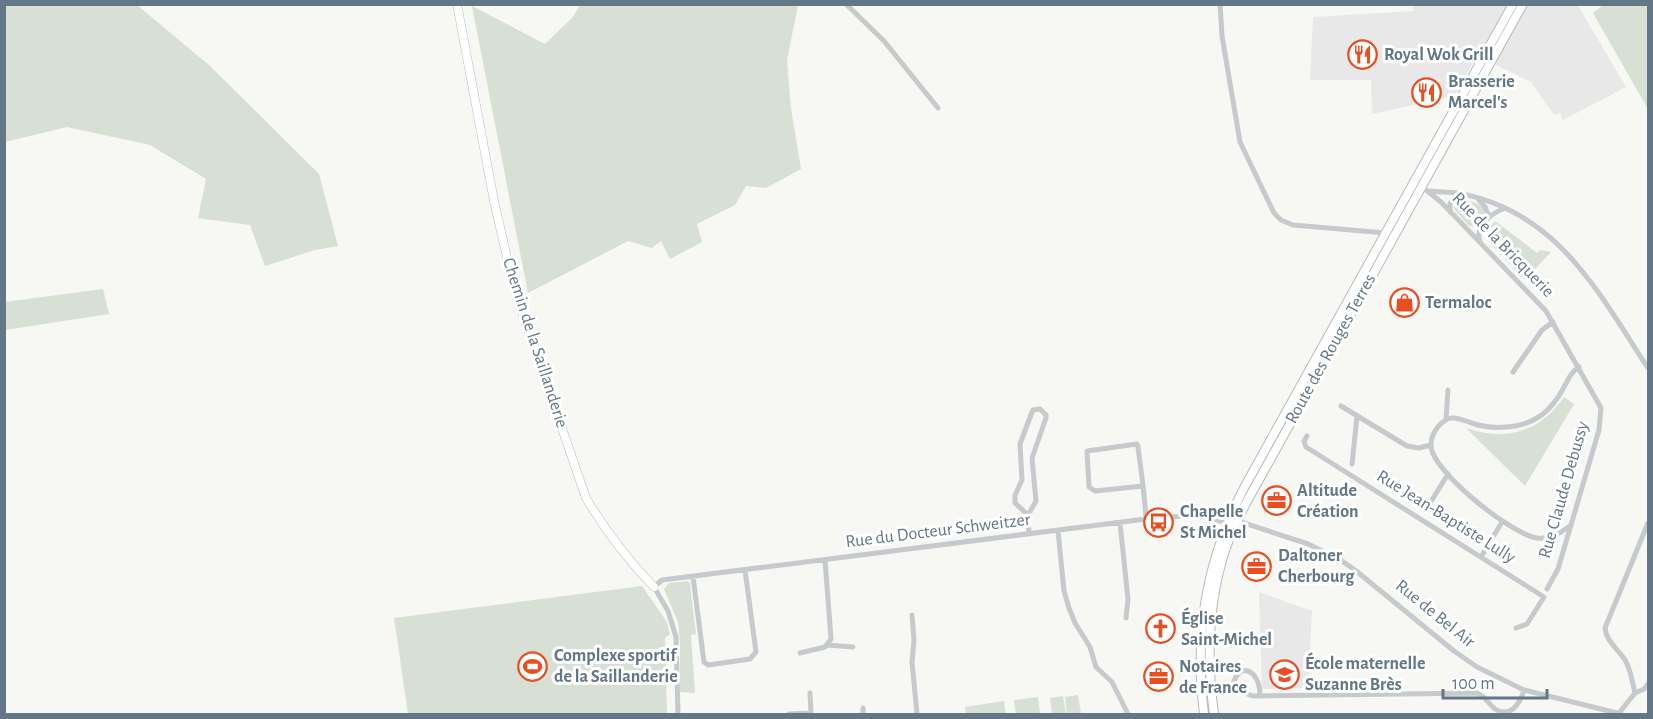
<svg xmlns="http://www.w3.org/2000/svg" width="1653" height="719" font-family="'Alegreya Sans',sans-serif">
  <style>
    .built { fill: #e7e8e7 }
    .green { fill: #d8dfd4 }
    .lines { fill: none; stroke-linecap: round; stroke-linejoin: round }
    .secondary-casing { stroke: #b6bcc0; stroke-width: 9 }
    .primary-casing { stroke: #b7bbbf; stroke-width: 10 }
    .street { stroke: #c6cacd; stroke-width: 5 }
    .secondary { stroke: #fff; stroke-width: 8 }
    .primary { stroke: #fff; stroke-width: 8 }
    .labels { text-anchor: middle; dominant-baseline: central; stroke-width: 6; stroke-linejoin: round; paint-order: stroke }
    .poi-label { font-size: 18px; font-weight: bold; fill: #647786; stroke: #fff; text-anchor: start }
    .street-label { font-size: 18px; fill: #647786; stroke: #fff }
  </style>
  <rect width="100%" height="100%" fill="#f7f7f3"/>
  <path class="built" d="M1413,4h164l49,83 -63,33 -3,-7 -6,2 -23,-33 -54,-26 -23,40 -82,18 -1,-34h-61l3,-63 101,-6z
    M1259,592l53,19 -4,77 -46,1z"/>
  <path class="green" d="M4,5h133l73,61 109,108 19,72 -23,4 -50,16 -15,-41 -52,-7 8,-39 -56,-34 -83,-18 -62,15z
    M580,5h218l-11,55 4,49 10,60 -35,19 -20,-2 -11,19 -38,19 5,18 -32,17 -9,-18 -9,7 -24,-7 -100,52 -56,-287 73,38 27,-26z
    M1601,5h47v104l-55,-96 8,-6z
    M1456,200c14,0 28,2 30,17l-11,10 -7,-2 -14,-16v-6z
    M1495,221l42,32 3,-3 11,2 -26,28 -40,-42v-5z
    M103,289l6,25 -104,16v-28z
    M1564,397l10,7 -49,82 -59,-58c40,14 74,4 98,-31z
    M688,581l2,3 6,50 -5,1 4,58 -15,-1v-49l-2,-21 -14,-33 5,-6z
    M642,586l25,36 3,12 -5,4 2,76h-259l-14,-96z
    M1078,695l3,19h-14l-2,-17z
    M1063,696l3,18h-14l-2,-16z
    M1038,697l2,17h-24l-2,-14z
    M1004,701l2,13h-40l-1,-7z"/>
  <g class="lines">
    <defs>
      <path id="secondary" d="M457,4l37,197 21,91 71,206c19,32 42,62 68,89"/>
      <path id="primary" d="M1204,714c-10,-82 2,-154 41,-228l268,-482
        M1214,714c-7,-51 -6,-107 9,-157 5,-18 14,-35 22,-52l278,-501"/>
    </defs>
    <use href="#secondary" class="secondary-casing"/>
    <use href="#primary" class="primary-casing"/>
    <path class="street" d="M846,4l38,37 54,67
      M1220,4l2,32 18,106 34,71 7,7 12,5 93,8
      M1421,186l20,16 105,109 55,97 -2,22 -41,139 -11,20
      M1430,191c9,1 18,1 27,2 100,17 141,99 191,175
      M1479,200l6,7 4,10
      M1450,212v-8l8,-11
      M1480,242c-6,-16 12,-29 25,-34
      M1513,372l29,-42 11,-8
      M1341,406l66,40 12,2 12,-3
      M1446,419l2,-29
      M1307,436l-3,5 2,6 238,150 -17,27 -11,4
      M1352,464l5,-48
      M1143,486l-48,5 -6,-4 -2,-36 50,-7 1,3c3,24 7,48 8,72
      M1427,508l21,-34
      M1028,515l-13,-12v-8l7,-15 -2,-36 12,-32 1,-2 7,-1 6,6v3l-14,40 4,43 -8,14 1,19
      M1120,523l8,76 -2,19
      M1570,526c-10,7 -20,14 -33,12 -25,-3 -107,-68 -106,-93 0,-6 3,-13 6,-17 4,-5 9,-10 15,-10 9,0 18,5 26,7 12,3 25,3 37,1 23,-4 37,-17 48,-37 5,-9 7,-16 16,-22
      M1058,531l6,60 5,17 6,15 15,24 6,20 16,15 16,32
      M1481,557l21,-35
      M693,577l11,85 4,3 42,-6 6,-7 -11,-82
      M912,615l2,25 -2,22 5,52
      M827,645l26,2
      M800,653l25,-6 6,-8 -6,-79
      M1211,688l15,-1 27,9 224,-3c9,3 11,11 18,16 16,10 25,-6 29,-19
      M1232,689c5,-30 28,-20 28,6
      M810,693l1,20
      M1635,693c-3,-12 -4,-23 -10,-33 -7,-11 -19,-19 -20,-32l43,-105
      M863,708v6
      M1619,713l16,-20 9,-4 4,-5
      M678,714l-2,-77 -8,-26 -14,-24 8,-7 484,-61 50,-4 23,6h19l70,23 31,15 16,11 99,81 23,16 47,23 97,24
      M789,714l22,-1v1"/>
    <use href="#secondary" class="secondary"/>
    <use href="#primary" class="primary"/>
  </g>
  <defs>
    <symbol id="restaurant-ring" viewBox="-11 -11 22 22"><circle r="9.5" fill="#fff" stroke="#ea4d20" stroke-width="1.5"/><path d="M-5-6h1v4h1v-4h1v4h1v-4h1v5L-1.5 .5V6h-2V.5L-5-1ZM5-6V6H3V1.5H1.5Q1.5-4 5-6Z" fill="#ea4d20"/></symbol>
    <symbol id="shop-ring" viewBox="-11 -11 22 22"><circle r="9.5" fill="#fff" stroke="#ea4d20" stroke-width="1.5"/><path d="M-5-2.5h2.3a2.7 3.5 0 0 1 5.4 0H5L5.5 6h-11ZM-1.5-2.5h3a1.5 2.3 0 0 0-3 0Z" fill="#ea4d20"/></symbol>
    <symbol id="office-ring" viewBox="-11 -11 22 22"><circle r="9.5" fill="#fff" stroke="#ea4d20" stroke-width="1.5"/><path d="M-6-3h4V-5.5h4V-3h4V5H-6ZM-1-4.5V-3h2v-1.5ZM-6 0V1H6V0Z" fill="#ea4d20"/></symbol>
    <symbol id="bus-ring" viewBox="-11 -11 22 22"><circle r="9.5" fill="#fff" stroke="#ea4d20" stroke-width="1.5"/><path d="M-5-6H5V4H4V6H2V4H-2V6H-4V4H-5ZM-3.5-4V0h7V-4ZM-3.5 1.2v1.5H-2V1.2ZM2 1.2v1.5H3.5V1.2Z" fill="#ea4d20"/></symbol>
    <symbol id="church-ring" viewBox="-11 -11 22 22"><circle r="9.5" fill="#fff" stroke="#ea4d20" stroke-width="1.5"/><path d="M-1.2-6h2.4v3.5h3.3v2.4h-3.3V6h-2.4V-.1h-3.3v-2.4h3.3Z" fill="#ea4d20"/></symbol>
    <symbol id="stadium-ring" viewBox="-11 -11 22 22"><circle r="9.5" fill="#fff" stroke="#ea4d20" stroke-width="1.5"/><path d="M0-5a6.5 5 0 1 0 0 10a6.5 5 0 1 0 0-10ZM-3.5-1.8h7v3.6h-7Z" fill="#ea4d20"/></symbol>
    <symbol id="school-ring" viewBox="-11 -11 22 22"><circle r="9.5" fill="#fff" stroke="#ea4d20" stroke-width="1.5"/><path d="M0-5L7-2L0 1L-7-2ZM-4 1L0 2.5L4 1V4Q0 6-4 4Z" fill="#ea4d20"/></symbol>
  </defs>
  <g fill-rule="evenodd">
    <use href="#restaurant-ring" x="1346" y="38" width="33" height="33"/>
    <use href="#restaurant-ring" x="1410" y="76" width="33" height="33"/>
    <use href="#shop-ring" x="1388" y="286" width="33" height="33"/>
    <use href="#office-ring" x="1260" y="484" width="33" height="33"/>
    <use href="#bus-ring" x="1142" y="506" width="33" height="33"/>
    <use href="#office-ring" x="1240" y="550" width="33" height="33"/>
    <use href="#church-ring" x="1144" y="612" width="33" height="33"/>
    <use href="#stadium-ring" x="516" y="650" width="33" height="33"/>
    <use href="#school-ring" x="1268" y="658" width="33" height="33"/>
    <use href="#office-ring" x="1142" y="660" width="33" height="33"/>
  </g>
  <g class="labels">
    <g class="poi-label">
      <text x="1384" y="55">Royal Wok Grill</text>
      <text x="1448" y="82">Brasserie<tspan x="1448" dy="21">Marcel's</tspan></text>
      <text x="1425" y="303">Termaloc</text>
      <text x="1297" y="491">Altitude<tspan x="1297" dy="21">Création</tspan></text>
      <text x="1180" y="512">Chapelle<tspan x="1180" dy="21">St Michel</tspan></text>
      <text x="1278" y="556">Daltoner<tspan x="1278" dy="21">Cherbourg</tspan></text>
      <text x="1181" y="619">Église<tspan x="1181" dy="21">Saint-Michel</tspan></text>
      <text x="554" y="656">Complexe sportif<tspan x="554" dy="21">de la Saillanderie</tspan></text>
      <text x="1305" y="664">École maternelle<tspan x="1305" dy="21">Suzanne Brès</tspan></text>
      <text x="1179" y="667">Notaires<tspan x="1179" dy="21">de France</tspan></text>
    </g>
    <g class="street-label">
      <text transform="translate(1503 245) rotate(46)">Rue de la Bricquerie</text>
      <text transform="translate(535 343) rotate(72)">Chemin de la Saillanderie</text>
      <text transform="translate(1331 349) rotate(-61)">Route des Rouges Terres</text>
      <text transform="translate(1564 490) rotate(-74)">Rue Claude Debussy</text>
      <text transform="translate(1446 517) rotate(32)">Rue Jean-Baptiste Lully</text>
      <text transform="translate(938 531) rotate(-7)">Rue du Docteur Schweitzer</text>
      <text transform="translate(1435 614) rotate(39)">Rue de Bel Air</text>
    </g>
  </g>
  <rect width="1653" height="719" fill="none" stroke="#647786" stroke-width="12"/>
  <path d="M1443 689v9h104v-9" fill="none" stroke="#647786" stroke-width="3"/>
  <text x="1452" y="689" font-size="18" fill="#647786" stroke="#ffffff" stroke-width="4.5" paint-order="stroke">100 m</text>
</svg>
